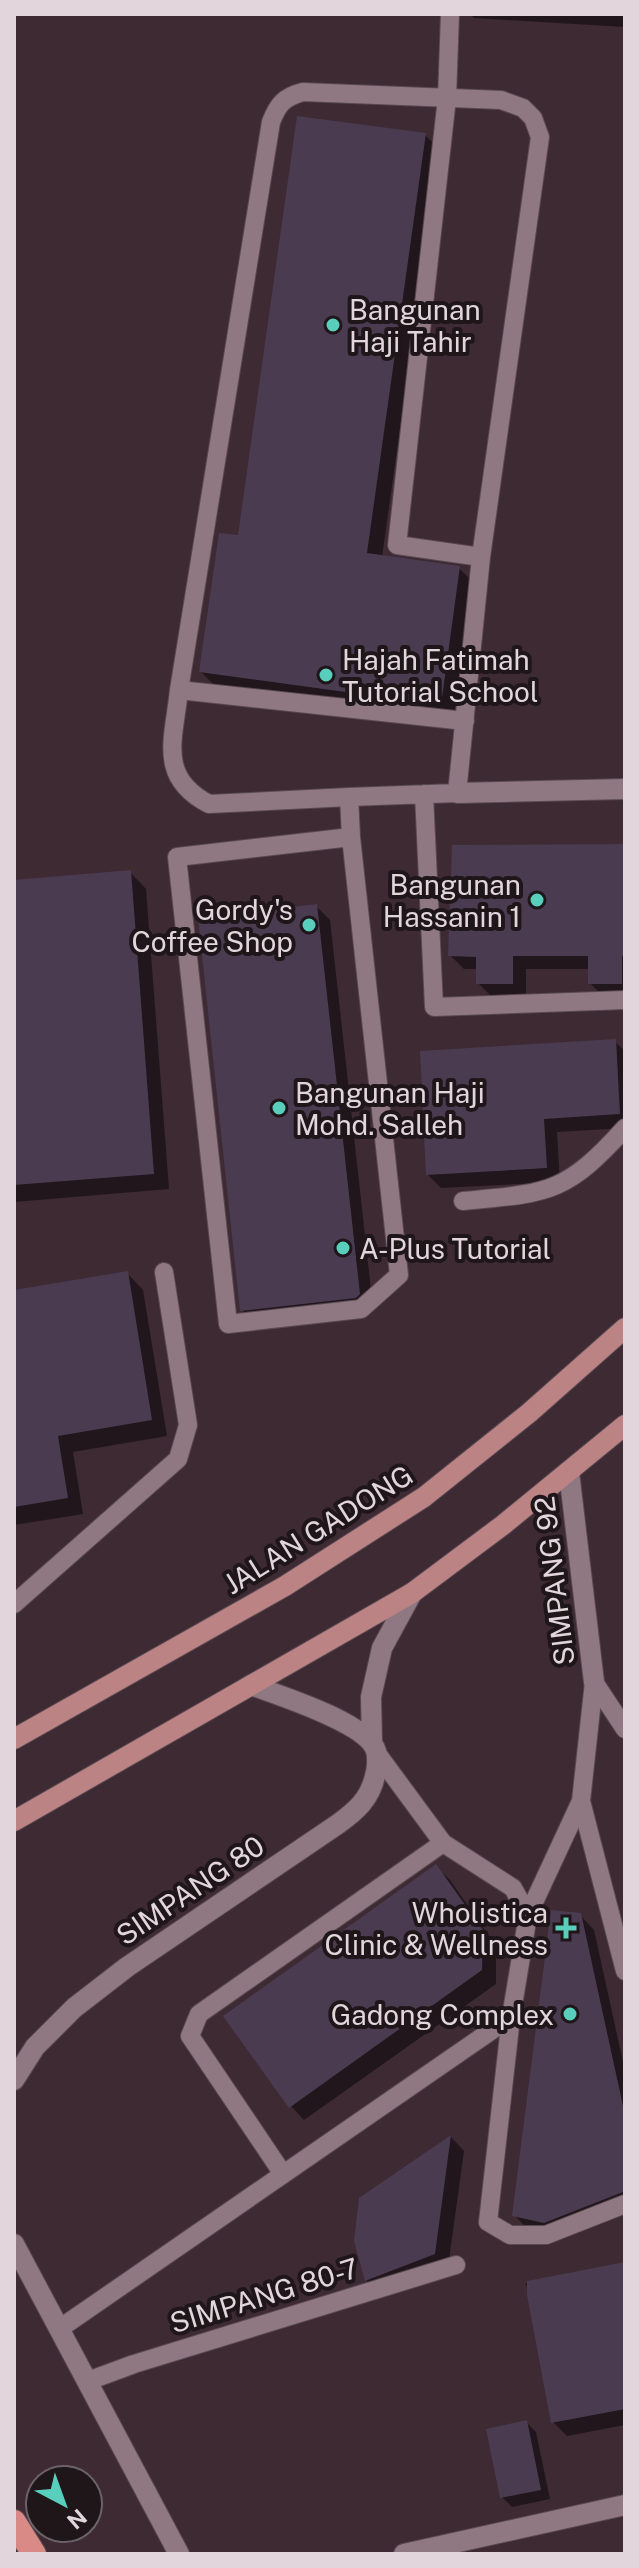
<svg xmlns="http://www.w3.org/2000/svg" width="639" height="2568" font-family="'Public Sans',sans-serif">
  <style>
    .shadow { fill: #0007 }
    .building { fill: #4b3b51 }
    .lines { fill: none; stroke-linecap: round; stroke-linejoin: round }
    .lane-casing { stroke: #594951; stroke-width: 20 }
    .street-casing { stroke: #594951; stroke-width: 22 }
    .primary-casing { stroke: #594951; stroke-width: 22 }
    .highway-casing { stroke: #594951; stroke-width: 26 }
    .lane { stroke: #907883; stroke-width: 18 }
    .street { stroke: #907883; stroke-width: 20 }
    .primary { stroke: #bc8385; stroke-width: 20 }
    .highway { stroke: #d98a86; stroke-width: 24 }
    .poi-dot { fill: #5acebd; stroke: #1f161a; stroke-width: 3 }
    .labels { text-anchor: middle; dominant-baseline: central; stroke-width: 8; stroke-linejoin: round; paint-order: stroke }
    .poi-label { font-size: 28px; fill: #e2d5db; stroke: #1f161a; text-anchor: start }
    .street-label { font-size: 28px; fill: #e2d5db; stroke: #1f161a }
  </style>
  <rect width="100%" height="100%" fill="#3d2a33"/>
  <path class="shadow" d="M470,14h155v13l-151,-9z
    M425,135l14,14 -57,408 77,11 14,14 -19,136 -239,-32 -14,-14 38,-135z
    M625,846v151h-21l-14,-14v-14h-64v28h-34l-14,-14v-14h-14l-14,-14z
    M130,872l16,17 23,300 -155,13v-323l3,2z
    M317,907l13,13 43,388 -117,15 -14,-13z
    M615,1042l10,9v77l-68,4 3,50 -119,6 -13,-13z
    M127,1273l16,17 24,146 -94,16 10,62 -69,11v-233z
    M436,1867l14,13 46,66v38l-192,136 -13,-14z
    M580,1915l14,15 31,141v139l-66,26 -31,-7 -14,-14z
    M451,2137l13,14 -16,116 -68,26 -14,-13 -5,-81z
    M625,2264v161l-58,11 -14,-14 -27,-139z
    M526,2422l10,10 14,67 -38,8 -10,-10z"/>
  <path class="building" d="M297,116l129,17 -59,420 93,13 -19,139 -242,-33 20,-139 19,2z
    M625,844v112h-3v28h-34v-28h-75v28h-37v-27l-28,-1 4,-111z
    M131,870l23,304 -140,11v-305z
    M317,904l43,390 -4,4 -116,13 -42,-393z
    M616,1039l4,75 -76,5 3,49 -121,7 -6,-124z
    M128,1271l24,149 -94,16 10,62 -54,9v-217z
    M436,1864l47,66 -1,40 -193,138 -66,-92z
    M551,1910l30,3 44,202v59l-2,18 -79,31 -32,-7z
    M451,2135l-16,119 -70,27 -11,-40 5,-43z
    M625,2262v147l-74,14 -24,-128v-14z
    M527,2420l14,70 -41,8 -14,-69z"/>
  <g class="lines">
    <defs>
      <path id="lane" d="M179,690l286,31
        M424,794l10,213 191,-7
        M349,797l-140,7c-52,-27 -35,-65 -30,-114l92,-568c7,-18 13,-25 32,-30l198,8 22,8 10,10 7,19 -59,420 -84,-12 50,-447 3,-84
        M351,837l48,438 -38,34 -133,15 -51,-467 174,-20 -2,-40 108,-4 24,-236
        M463,1201c86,-8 102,-7 162,-73
        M14,1604l164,-145 10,-34 -24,-153
        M376,1752l67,91 70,45 15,27
        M581,1801l13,-119 31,47
        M625,1971l-44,-170 -53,114 -17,102 -23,205 22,13h36l79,-31
        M283,2174l-93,-138 9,-22 244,-171
        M59,2329l452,-312
        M88,2381l46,-17 322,-99"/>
      <path id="street" d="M457,793l168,-4
        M569,1472l25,210
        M372,1743l-1,-46 11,-49 30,-55
        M14,2080l21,-33 39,-39 53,-41 211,-143c18,-13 32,-25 37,-48 2,-6 3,-18 1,-25 -8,-28 -98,-56 -125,-66
        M14,2244l165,310
        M404,2554l221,-49"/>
      <path id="primary" d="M14,1739l271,-153 139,-89 105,-84 96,-85
        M14,1821l398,-228 91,-68 122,-100"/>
      <path id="highway" d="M14,2522l20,32"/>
    </defs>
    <use href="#lane" class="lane-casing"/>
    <use href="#street" class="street-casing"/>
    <use href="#primary" class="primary-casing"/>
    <use href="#highway" class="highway-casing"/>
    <use href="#lane" class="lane"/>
    <use href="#street" class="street"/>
    <use href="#primary" class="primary"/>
    <use href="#highway" class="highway"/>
  </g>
  <g class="poi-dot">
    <circle cx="333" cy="325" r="8"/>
    <circle cx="326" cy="675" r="8"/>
    <circle cx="537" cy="900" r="8"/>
    <circle cx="309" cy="925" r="8"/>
    <circle cx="279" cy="1108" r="8"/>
    <circle cx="343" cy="1248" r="8"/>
    <path d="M562 1916h8v8h8v8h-8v8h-8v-8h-8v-8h8z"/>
    <circle cx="570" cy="2014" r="8"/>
  </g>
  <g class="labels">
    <g class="poi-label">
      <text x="349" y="309">Bangunan<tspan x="349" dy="32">Haji Tahir</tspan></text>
      <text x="342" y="659">Hajah Fatimah<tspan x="342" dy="32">Tutorial School</tspan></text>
      <text x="521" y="884" text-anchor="end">Bangunan<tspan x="521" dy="32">Hassanin 1</tspan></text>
      <text x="293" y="909" text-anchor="end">Gordy's<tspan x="293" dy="32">Coffee Shop</tspan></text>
      <text x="295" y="1092">Bangunan Haji<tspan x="295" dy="32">Mohd. Salleh</tspan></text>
      <text x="359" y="1248">A-Plus Tutorial</text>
      <text x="548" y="1912" text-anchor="end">Wholistica<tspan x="548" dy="32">Clinic &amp; Wellness</tspan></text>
      <text x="554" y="2014" text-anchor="end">Gadong Complex</text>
    </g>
    <g class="street-label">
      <text transform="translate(318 1529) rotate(-32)">JALAN GADONG</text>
      <text transform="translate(554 1581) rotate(-97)">SIMPANG 92</text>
      <text transform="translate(190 1890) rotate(-34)">SIMPANG 80</text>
      <text transform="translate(264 2295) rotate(-17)">SIMPANG 80-7</text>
    </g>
  </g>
  <rect width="639" height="2568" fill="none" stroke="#e2d5db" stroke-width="32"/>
  <g transform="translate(64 2504) rotate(139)"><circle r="38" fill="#1f161a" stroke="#6d6267" stroke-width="2"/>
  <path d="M0-6L14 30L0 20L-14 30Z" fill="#5acebd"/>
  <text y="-12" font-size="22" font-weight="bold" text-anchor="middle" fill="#e2d5db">N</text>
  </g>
</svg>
